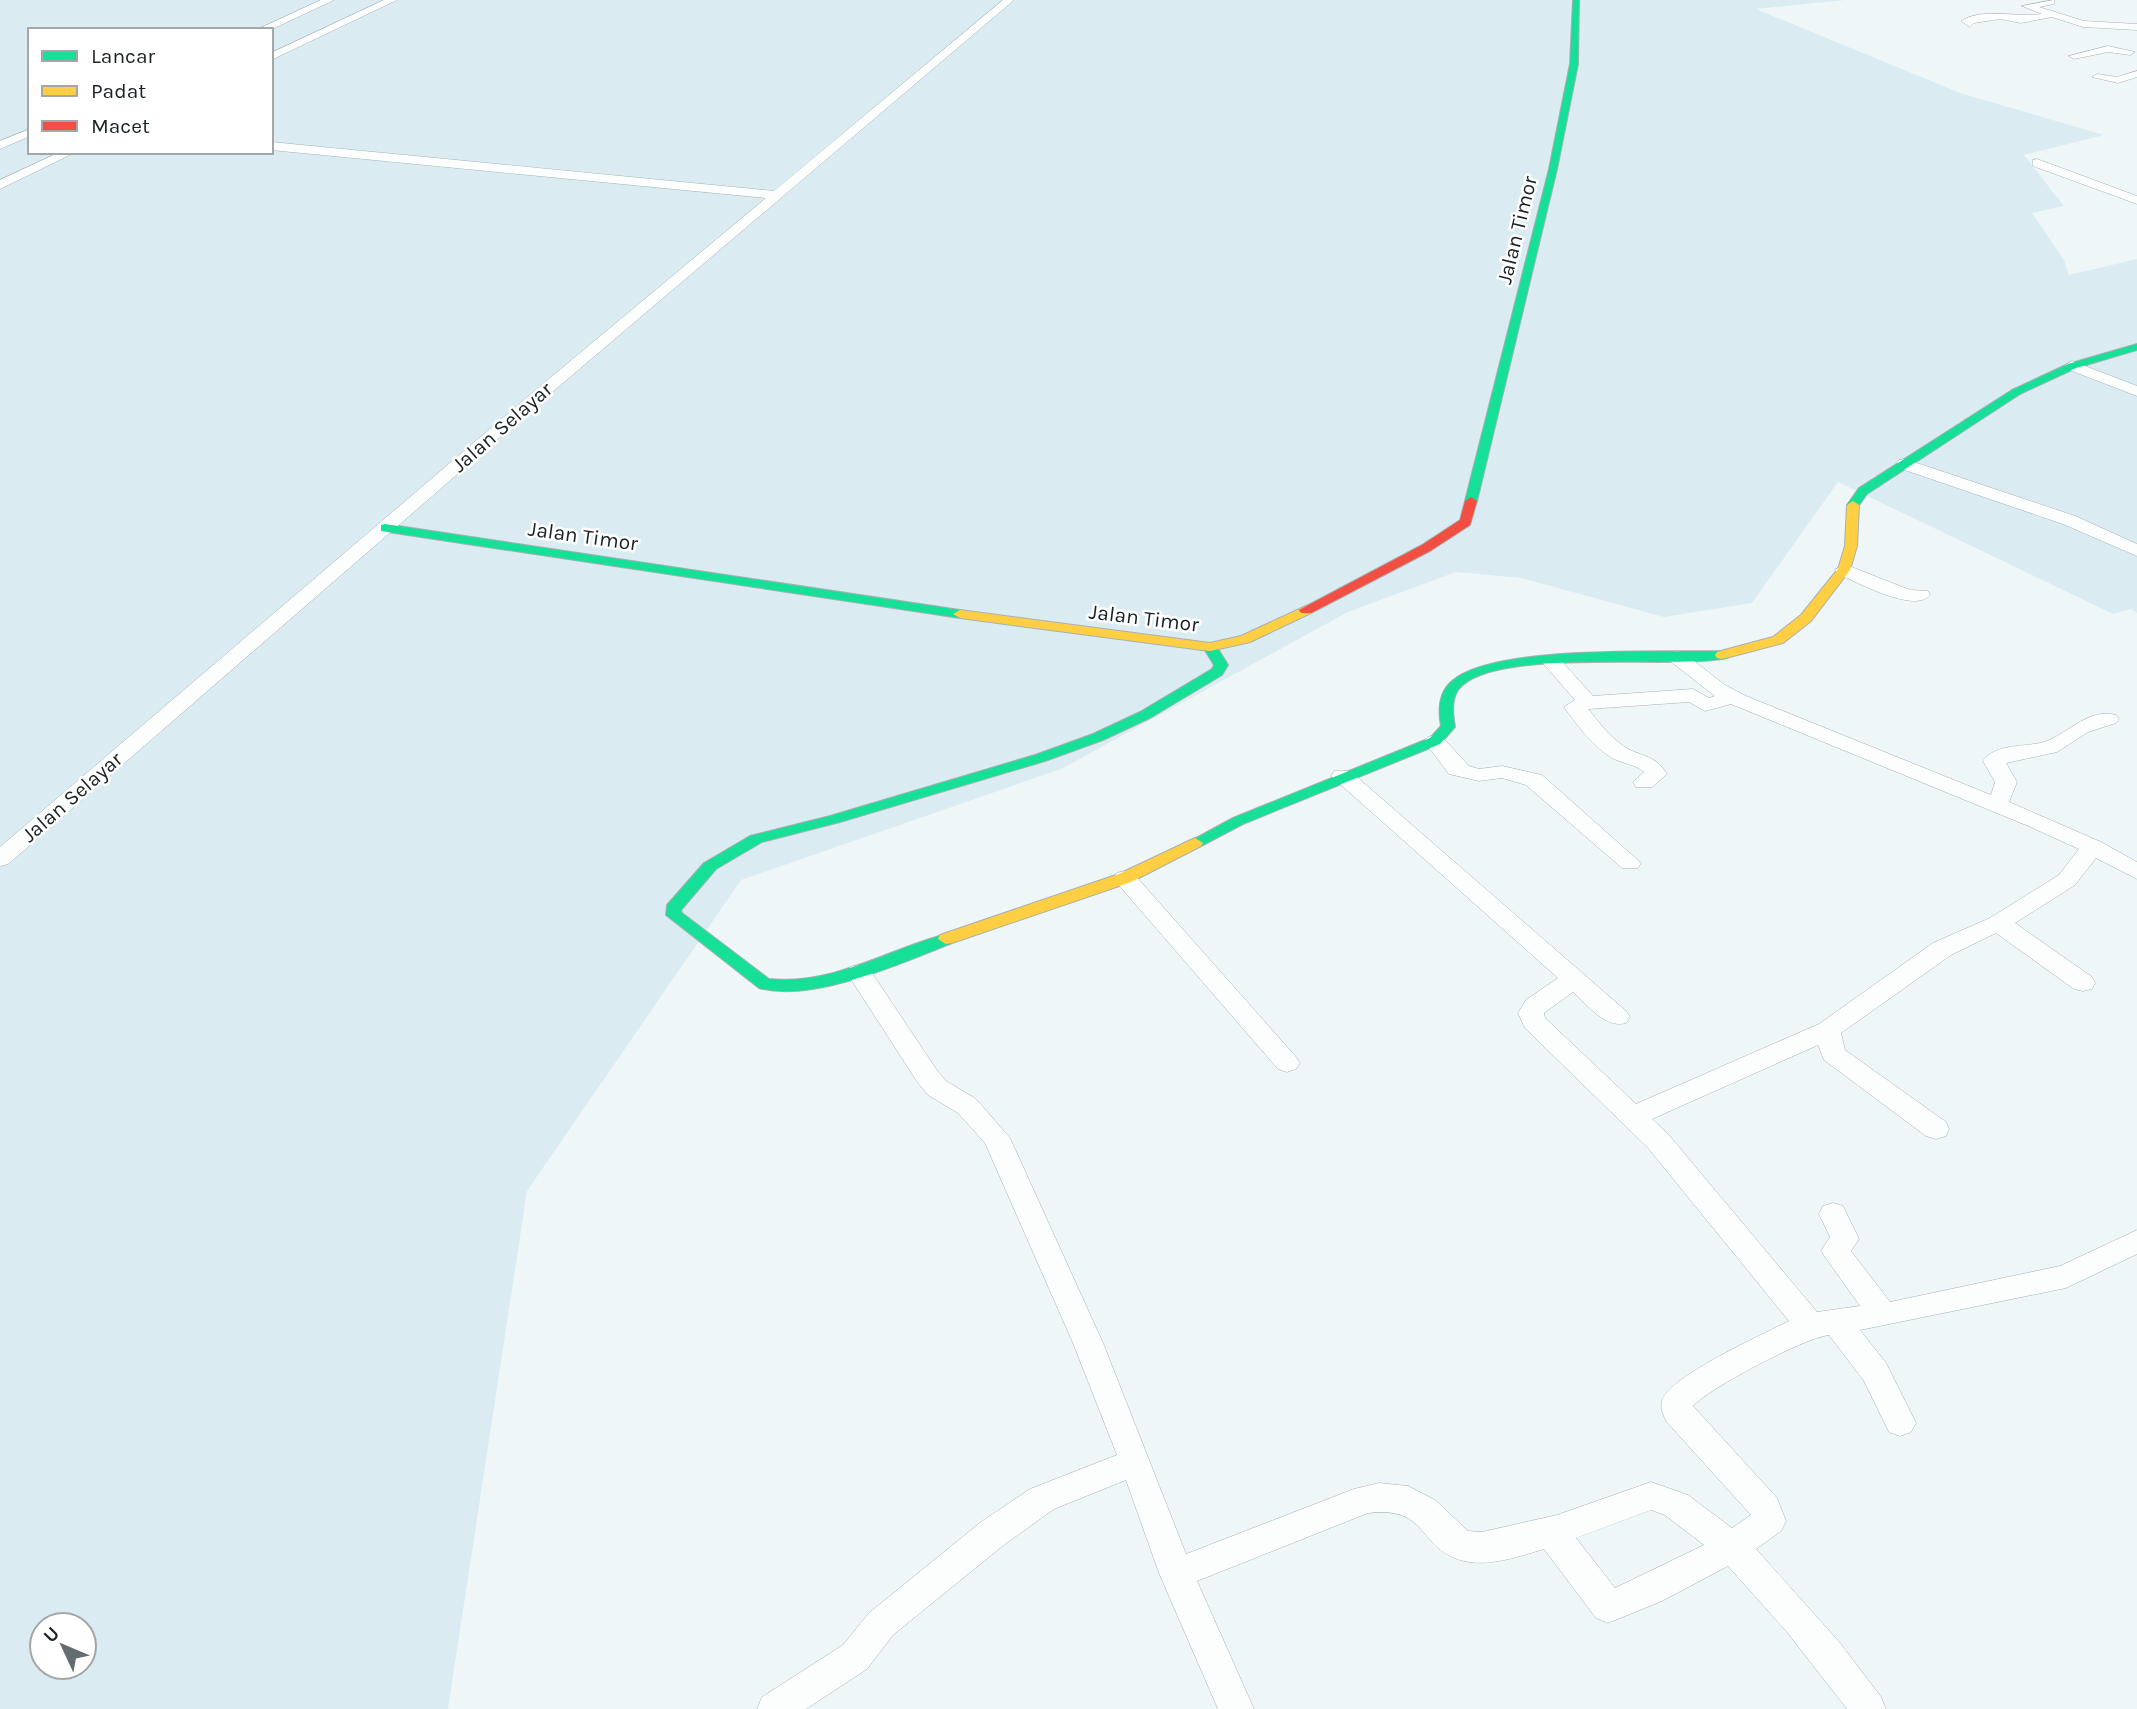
<svg xmlns="http://www.w3.org/2000/svg" width="2137" height="1709" font-family="Karla,sans-serif">
  <style>
    .built { fill: #daecf2; fill-rule: evenodd }
    .lines { fill: none; stroke-linecap: round; stroke-linejoin: round }
    .street-casing { stroke: #a8b0b3; stroke-width: 1 }
    .fast-casing { stroke: #a8b0b3; stroke-width: 2 }
    .slow-casing { stroke: #a8b0b3; stroke-width: 2 }
    .jam-casing { stroke: #a8b0b3; stroke-width: 2 }
    .street { fill: #fcfefe; fill-rule: evenodd }
    .fast { fill: #16e098; fill-rule: evenodd }
    .slow { fill: #ffcf43; fill-rule: evenodd }
    .jam { fill: #f24e42; fill-rule: evenodd }
    .labels { text-anchor: middle; dominant-baseline: central; stroke-width: 5; stroke-linejoin: round; paint-order: stroke }
    .far-street-label { font-size: 21px; fill: #192225; stroke: #fff }
  </style>
  <rect width="100%" height="100%" fill="#eef6f8"/>
  <path class="built" d="M0,0h1845l-89,9 204,84 144,42 -80,20 40,51 -32,7 32,47 5,15 68,-16v354l-6,-4 -18,5 -275,-132 -86,121 -88,14 -143,-39 -65,-6 -108,40 -287,157 -320,111 -214,311 -79,518h-448zM30,30h241v122h-241zM42,1625h42v42h-42z"/>
  <g class="lines">
    <defs>
      <path id="street" d="M321,0h13l-64,30h-14z
        M384,0h13l-126,60v-7z
        M1003,0h11l-470,399 -536,465 -8,2v-19l532,-454 234,-195 -495,-48v-8l503,49z
        M2054,0v4l-15,3 45,14 53,3v6l-54,-3 -31,-10 -31,6 -21,-4 -26,4 -4,4 -9,-6c22,-14 56,-3 81,-7l-20,-8z
        M2108,46l27,6 -5,3 -22,-3 -34,7 -5,-3z
        M2137,71v6l-19,6 -26,-6 5,-3 20,3z
        M30,129v7l-30,13v-8z
        M60,152h16l-76,37v-9z
        M2037,159l100,37v8l-104,-38v-6z
        M2072,361l65,25v10l-70,-27 -3,-3z
        M1905,459l170,57 62,28v12l-74,-32 -164,-56 -2,-4 2,-4z
        M1844,564l66,26 18,1 2,4c-15,19 -73,-13 -92,-21l-3,-4z
        M1677,651l7,2 41,32 21,11 245,99 4,-13 -12,-21c12,-17 38,-14 57,-18 25,-5 46,-36 76,-28l3,4 -3,4 -28,9 -31,20 -51,11 11,19 -8,20 92,40 36,20v17l-41,-21 -21,27 -60,38 77,54 3,6 -3,6 -9,2 -9,-2 -78,-56 -45,22 -110,78 4,17 101,72 3,7 -3,7 -10,3 -10,-3 -102,-76 -6,-15 -166,74 16,15 149,178 43,-6 -39,-55 9,-14 -11,-23 4,-8 10,-3 10,3 16,33 -8,12 39,51 170,-36 77,-36v24l-71,34 -206,42 26,33 30,60 -5,9 -11,4 -11,-4 -25,-51 -35,-46c-25,3 -120,53 -136,71l84,92 9,23 -5,10 -25,18 84,94 41,54 5,12h-39l-60,-77 -59,-66 -66,35 -54,22 -12,-5 -52,-69c-24,7 -54,18 -80,12 -47,-11 -34,-56 -96,-48l-171,68 57,128h-36l-59,-136 -33,-93 -72,29 -49,35 -112,91 -26,34 -61,40h-49l5,-12 81,-52 26,-32 112,-91 49,-33 87,-34 -44,-112 -88,-200 -27,-30 -30,-18 -10,-12 -71,-110 3,-6 9,-2 9,2 68,102 10,12 30,18 34,39 93,205 83,211 168,-65 25,-6 29,3 27,14 33,31 14,1 75,-17 94,-33 37,13 44,33 19,-13 -85,-94c-3,-7 -6,-12 -4,-20 7,-25 102,-67 127,-80l-141,-173 -123,-120 -7,-15 8,-13 32,-22 -227,-202 3,-5h16l276,240 4,6 -4,6c-21,6 -38,-18 -53,-31l-29,21 1,5 91,86 183,-80 114,-81 57,-25 69,-43 20,-26 -53,-24 -295,-121 -26,7 -16,-9 -101,7c10,12 20,26 34,36 18,13 31,7 45,29l-15,13h-16l-3,-5 11,-10c-9,-8 -20,-8 -30,-13 -19,-10 -38,-35 -50,-52l11,-7 -34,-39 3,-4h14l35,39 100,-7 16,9 6,-2 -45,-35 -3,-4 3,-4zM1651,1510l14,5 39,30 -89,43 -39,-50z
        M1435,735l7,2 27,29 10,3 23,-3 40,9 99,88 -3,5h-16l-96,-83 -24,-7 -23,3 -30,-7 -25,-33 4,-4z
        M1125,871l8,2 163,184 4,6 -4,6 -9,3 -9,-3 -161,-186 -4,-5 4,-5z"/>
      <path id="fast" d="M1573,0h6l-1,64 -21,105 -80,332 -6,4 -6,-4 84,-332 21,-105z
        M2137,344v6l-61,18 -56,26 -153,100 -10,14h-8l-2,-3 12,-17 153,-98 56,-26z
        M385,524l575,86 7,4 -7,4 -579,-87v-6z
        M1210,643l5,1 13,21 -6,10 -72,43 -47,22 -58,21 -205,61 -78,20 -46,27 -35,41 1,3 87,66c66,6 117,-29 177,-45l8,5 -2,4c-50,20 -140,60 -193,45l-93,-73 1,-10 37,-42 46,-27 80,-20 205,-61 58,-21 47,-22 72,-43 2,-4 -11,-18z
        M1722,651l7,4 -2,3c-54,12 -236,-12 -269,32 -7,11 -5,25 -3,37l-15,17 -197,80 -42,22 -6,2 -8,-5 46,-25 197,-80 11,-12c-3,-16 -3,-33 11,-45 42,-37 210,-28 270,-30z"/>
      <path id="slow" d="M1853,501l6,4 -2,41 -7,24 -39,51 -28,22 -61,16 -5,-1 -2,-3 2,-3 56,-15 28,-22 37,-46 7,-23 2,-41z
        M1306,606l5,1v6l-61,29 -40,9 -250,-33 -7,-4 7,-4 250,33 31,-7z
        M1195,838l8,5 -2,3 -70,36 -179,61 -6,1 -8,-5 2,-4 179,-61z"/>
      <path id="jam" d="M1471,497l6,4 -7,24 -40,26 -119,62h-10l-2,-3 123,-65 38,-25 5,-19z"/>
    </defs>
    <use href="#street" class="street-casing"/>
    <use href="#fast" class="fast-casing"/>
    <use href="#slow" class="slow-casing"/>
    <use href="#jam" class="jam-casing"/>
    <use href="#street" class="street"/>
    <use href="#fast" class="fast"/>
    <use href="#slow" class="slow"/>
    <use href="#jam" class="jam"/>
  </g>
  <g class="labels">
    <g class="far-street-label">
      <text transform="translate(1517 230) rotate(-76)">Jalan Timor</text>
      <text transform="translate(502 427) rotate(-41)">Jalan Selayar</text>
      <text transform="translate(583 536) rotate(8)">Jalan Timor</text>
      <text transform="translate(1144 618) rotate(7)">Jalan Timor</text>
      <text transform="translate(72 797) rotate(-41)">Jalan Selayar</text>
    </g>
  </g>
  <rect x="28" y="28" width="245" height="126" fill="#ffffff" stroke="#a3a7a8" stroke-width="2"/>
  <rect x="42" y="51" width="35" height="10" fill="#16e098" stroke="#a3a7a8" stroke-width="2"/>
  <text x="91" y="63" font-size="21" fill="#192225">Lancar</text>
  <rect x="42" y="86" width="35" height="10" fill="#ffcf43" stroke="#a3a7a8" stroke-width="2"/>
  <text x="91" y="98" font-size="21" fill="#192225">Padat</text>
  <rect x="42" y="121" width="35" height="10" fill="#f24e42" stroke="#a3a7a8" stroke-width="2"/>
  <text x="91" y="133" font-size="21" fill="#192225">Macet</text>
  <g transform="translate(63 1646) rotate(314)"><circle r="33" fill="#ffffff" stroke="#a3a7a8" stroke-width="2"/>
  <path d="M0-5L12 26L0 18L-12 26Z" fill="#646c6f"/>
  <text y="-10" font-size="19" font-weight="bold" text-anchor="middle" fill="#192225">U</text>
  </g>
</svg>
